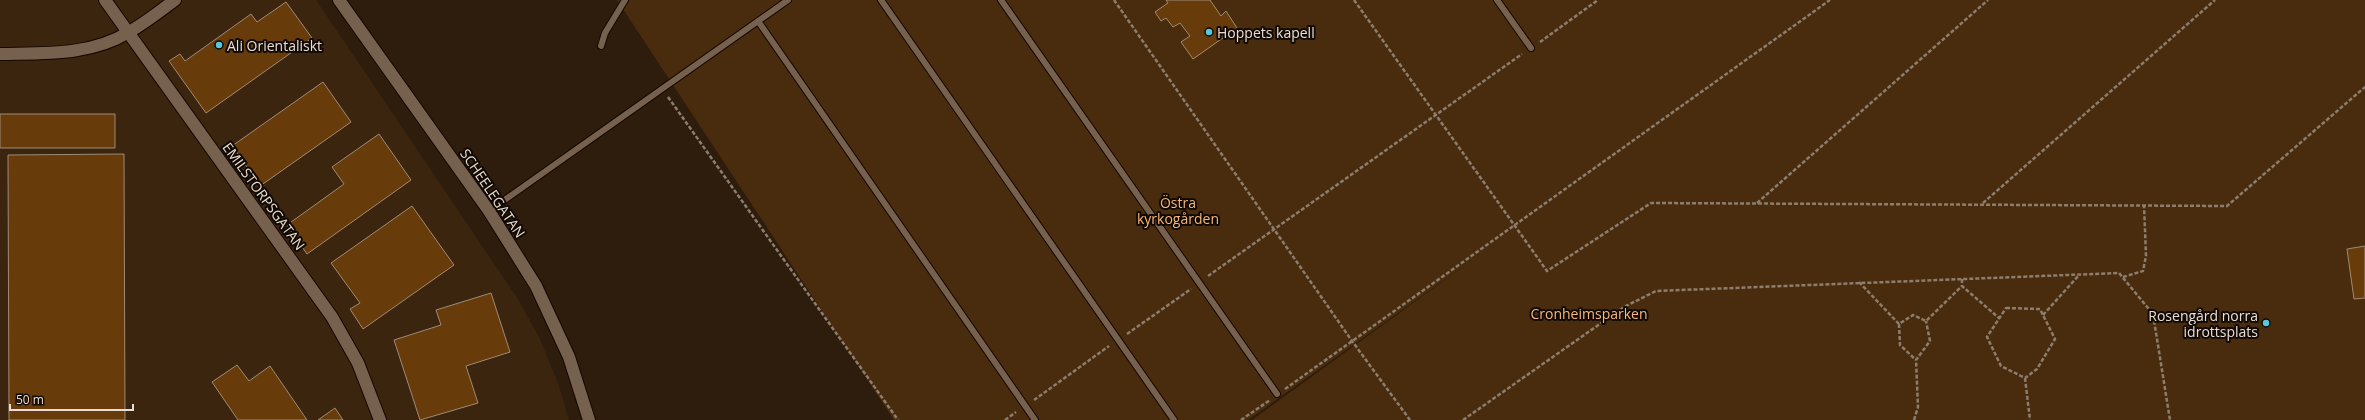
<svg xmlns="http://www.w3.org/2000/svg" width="2365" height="420" font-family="'Open Sans',sans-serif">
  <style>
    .built { fill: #3c250e }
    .green { fill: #492c0d }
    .building { fill: #673c0a; stroke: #a08a76 }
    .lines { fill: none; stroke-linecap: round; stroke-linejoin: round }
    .lane-casing { stroke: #160600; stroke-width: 8 }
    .street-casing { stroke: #160600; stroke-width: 14 }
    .path { stroke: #8c7d6f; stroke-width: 2.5; stroke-dasharray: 4 2; stroke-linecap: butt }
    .lane { stroke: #76614f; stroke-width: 6 }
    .street { stroke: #76614f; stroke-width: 12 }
    .poi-dot { fill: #56c9e1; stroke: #100904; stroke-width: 1.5 }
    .labels { text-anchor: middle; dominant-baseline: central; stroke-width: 4; stroke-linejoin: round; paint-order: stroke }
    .poi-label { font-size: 14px; fill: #eaddd3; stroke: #100904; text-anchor: start }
    .street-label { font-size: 14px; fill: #eaddd3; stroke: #100904 }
    .park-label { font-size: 14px; fill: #f8b779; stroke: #100904 }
  </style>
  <rect width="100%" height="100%" fill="#2e1d0c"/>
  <path class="built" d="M0,0h316l202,299 22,40 18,44 11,37h-569z"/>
  <path class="green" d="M617,0h1748v420h-1113l219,-159 -223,159h-354z"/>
  <path class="building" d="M1166,0h44l11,16 5,-5 11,17 -44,31 -12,-17 9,-6 -10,-13 -7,4 -7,-9 -5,3 -6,-9 13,-9z
    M286,2l26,36 -106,75 -37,-52 11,-7 5,7 66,-47 6,8z
    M323,82l28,40 -91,64 -28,-40z
    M0,114h115v34h-115z
    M379,134l32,46 -104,74 -20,-29 57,-41 -12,-17z
    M124,154l1,266h-116l-1,-265z
    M412,206l42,59 -91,64 -13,-20 10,-6 -29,-40z
    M2365,246v52l-11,1 -7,-50z
    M491,293l19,59 -44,14 12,37 -58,17 -26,-80 47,-15 -5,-15z
    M237,365l12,16 21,-15 37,54h-69l-26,-38z
    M335,408l8,12h-25z"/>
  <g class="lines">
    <defs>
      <path id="lane" d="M881,0l293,420
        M1001,0l276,394
        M1497,0l34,48
        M758,21l277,399
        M601,46l4,-13 20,-33
        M489,211l299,-211"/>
      <path id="street" d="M105,0l227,317 26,46 22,57
        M339,0l150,211 47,75 33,71 20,63
        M0,54c44,-1 90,2 129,-22 16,-9 31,-21 46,-32"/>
    </defs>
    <use href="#lane" class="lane-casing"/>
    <use href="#street" class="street-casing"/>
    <path class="path" d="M1114,0l238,341 58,79
      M1354,0l193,271 104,-68 576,3 138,-119
      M1540,42l58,-42
      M668,97l230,323
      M1757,203l231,-203
      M1983,203l232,-203
      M1208,276l314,-222
      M2123,277l20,-6 3,-15 -2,-51
      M1962,279v7l37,32
      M1859,282l40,42 14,-9 13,6 36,-35
      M2006,308l34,1 15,30 -18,30 -12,9 -24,-12 -14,-29z
      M2043,315l37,-41
      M1899,324l1,21 16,15
      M1127,334l64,-45
      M2025,378l5,42
      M1285,389l545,-389
      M1034,400l75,-54
      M1005,420l11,-8
      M1241,420l29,-20
      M1463,420l161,-113 32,-16 463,-18 34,41 17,106
      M1914,420l4,-13 -2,-47 14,-19 -4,-20"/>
    <use href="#lane" class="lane"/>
    <use href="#street" class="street"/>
  </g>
  <g class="poi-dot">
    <circle cx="1209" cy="32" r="4"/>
    <circle cx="219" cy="45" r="4"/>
    <circle cx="2266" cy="323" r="4"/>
  </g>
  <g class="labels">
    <g class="poi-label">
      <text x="1217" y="32">Hoppets kapell</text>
      <text x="227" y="45">Ali Orientaliskt</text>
      <text x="2258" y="315" text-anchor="end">Rosengård norra<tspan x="2258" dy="16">idrottsplats</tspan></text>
    </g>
    <g class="street-label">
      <text transform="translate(493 193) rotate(56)">SCHEELEGATAN</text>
      <text transform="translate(264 196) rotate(54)">EMILSTORPSGATAN</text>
    </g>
    <g class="park-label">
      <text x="1178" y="202">Östra<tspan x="1178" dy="16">kyrkogården</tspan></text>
      <text x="1589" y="313">Cronheimsparken</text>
    </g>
  </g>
  <path d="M10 404v6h123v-6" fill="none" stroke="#eaddd3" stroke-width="2"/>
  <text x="16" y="404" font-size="12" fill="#eaddd3" stroke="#100904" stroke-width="3" paint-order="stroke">50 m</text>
</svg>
